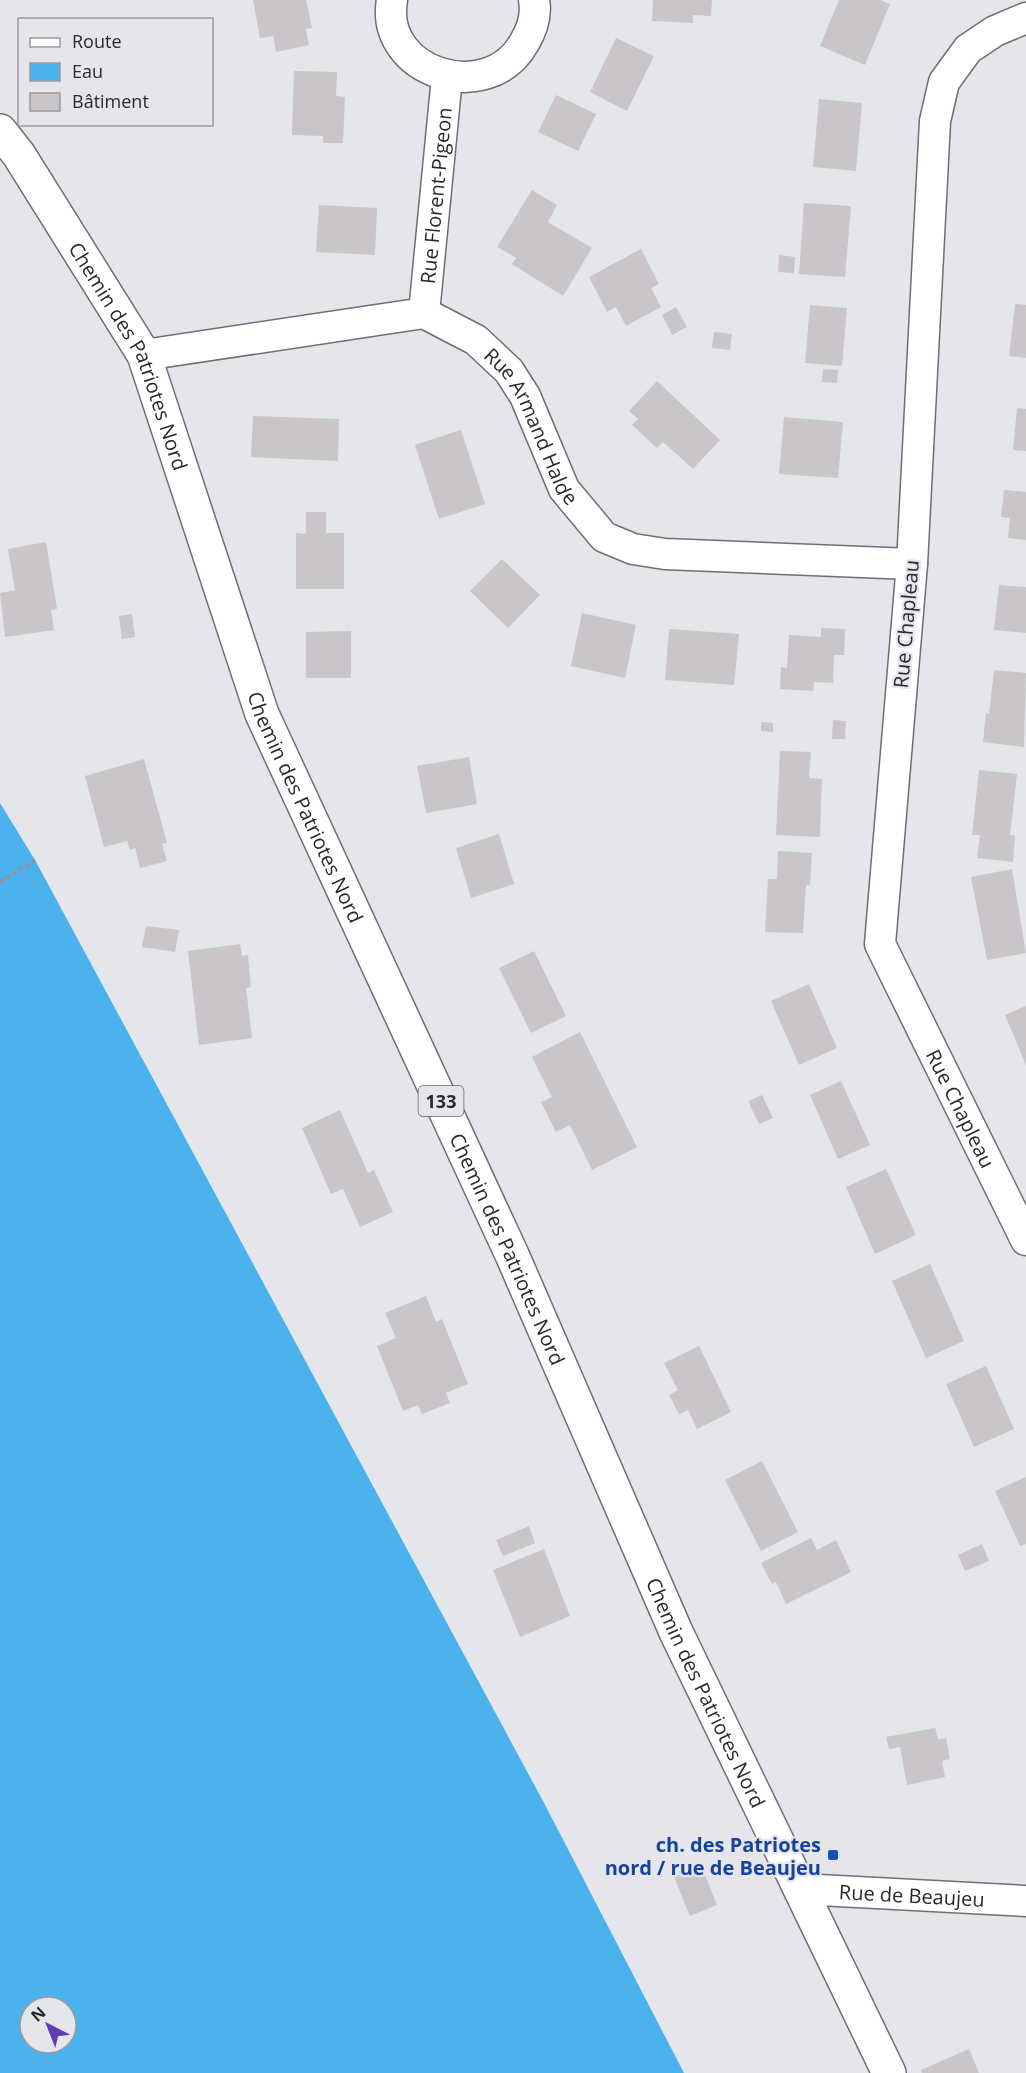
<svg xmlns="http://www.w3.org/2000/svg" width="1026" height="2073" font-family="'Open Sans',sans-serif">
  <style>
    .water { fill: #4bb2ee; fill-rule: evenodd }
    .building { fill: #c9c5c9 }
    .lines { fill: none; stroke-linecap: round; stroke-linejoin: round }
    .minor-casing { stroke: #6d6f73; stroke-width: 33 }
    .primary-casing { stroke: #6d6f73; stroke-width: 36 }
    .path { stroke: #939599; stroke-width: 4; stroke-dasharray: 4.5 3; stroke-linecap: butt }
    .minor { stroke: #fff; stroke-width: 30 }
    .primary { stroke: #fff; stroke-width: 33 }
    .transit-dot { fill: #1a4fb4; stroke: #e4e6eb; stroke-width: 2 }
    .labels { text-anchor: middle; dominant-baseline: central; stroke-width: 4.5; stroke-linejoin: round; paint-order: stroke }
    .shield { fill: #e4e6eb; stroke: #606265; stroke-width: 1.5 }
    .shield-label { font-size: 18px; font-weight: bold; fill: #28292b }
    .street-label { font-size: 20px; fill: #28292b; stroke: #e4e6eb }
    .transit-label { font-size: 20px; font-weight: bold; fill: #164399; stroke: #e4e6eb; text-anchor: end }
  </style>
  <rect width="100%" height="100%" fill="#e4e6eb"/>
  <path class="water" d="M0,803l35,57 508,941 141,272h-684zM30,2007h36v36h-36z"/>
  <path class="building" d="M253,0h53l6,28 -6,1 3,16 -33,7 -3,-16 -13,2z
    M653,0h59l-1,16 -18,-1v8l-41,-2z
    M839,0h41l10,4 -25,61 -45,-19z
    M616,38l38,18 -27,55 -37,-19z
    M294,71l43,1 -1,24 9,1 -2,46h-20v-7l-31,-1z
    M556,95l40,19 -18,37 -40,-19z
    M819,99l43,4 -6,68 -43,-4z
    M532,190l25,15 -9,17 44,26 -29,48 -51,-32 4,-6 -19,-11z
    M804,203l47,3 -6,71 -46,-3z
    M319,205l58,3 -2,47 -59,-3z
    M641,249l18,35 -8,4 10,19 -35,19 -10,-19 -9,5 -18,-35z
    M779,255l16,2 -1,16 -16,-1z
    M1015,304l11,1v53l-17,-2z
    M810,305l37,3 -5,58 -37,-3z
    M676,307l11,20 -15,8 -10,-20z
    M714,332l18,2 -2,16 -18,-2z
    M823,369l15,1 -1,13 -15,-1z
    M657,381l63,59 -27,29 -30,-27 -6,6 -25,-23 6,-6 -9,-8z
    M1017,408l9,1v42l-13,-1z
    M253,416l86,3 -1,42 -87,-4z
    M784,417l59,5 -5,56 -59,-4z
    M461,430l24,74 -46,15 -24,-74z
    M1004,490l22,2v48l-18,-2 2,-20 -9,-1z
    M306,512h20v21h18v56h-48v-56l10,1z
    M46,542l11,67 -6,1 3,20 -49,7 -5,-44 15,-3 -7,-41z
    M502,559l38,36 -32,33 -38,-37z
    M999,585l27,2v46l-32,-3z
    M582,613l54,12 -11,53 -54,-12z
    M132,614l3,23 -13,2 -3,-23z
    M821,628l24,1 -1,26h-10l-1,28 -19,-1 -1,9 -33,-2 1,-22 6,1 2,-33 32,2z
    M669,629l70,5 -5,51 -69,-5z
    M351,631v47h-45v-46z
    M994,670l32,3 -2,74 -41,-5 3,-29 3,1z
    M833,720l13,1 -1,18h-13z
    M761,722l12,1v9l-12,-1z
    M780,751l31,1 -2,26 13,1 -2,58 -44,-2z
    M469,757l8,47 -51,9 -9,-47z
    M144,759l23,84 -5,1 5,17 -27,7 -5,-20 -5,2 -3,-9 -23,6 -19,-71z
    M979,770l38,4 -7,61 5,1 -2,26 -36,-4 3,-23h-8z
    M499,834l15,50 -43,14 -15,-50z
    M778,851l34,2 -2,32h-4l-3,48 -38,-1 3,-53h9z
    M1012,869l14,84 -39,7 -16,-83z
    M146,926l33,4 -4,22 -33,-5z
    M240,944l2,12 6,-1 3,32 -5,1 6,50 -53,7 -11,-94z
    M534,951l32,65 -35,17 -32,-65z
    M809,984l28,64 -38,17 -28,-64z
    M1026,1006v59l-21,-50z
    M580,1032l57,115 -45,23 -22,-45 -14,7 -15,-30 11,-5 -20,-40z
    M841,1081l29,64 -32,14 -28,-64z
    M762,1095l11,23 -14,6 -11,-23z
    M340,1110l28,63 6,-3 19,42 -33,15 -17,-38 -12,5 -29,-66z
    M886,1169l30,66 -41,19 -29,-67z
    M930,1264l34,77 -38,17 -34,-77z
    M426,1296l10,26 6,-3 26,65 -22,9 4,10 -28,11 -4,-9 -15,6 -26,-65 19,-8 -11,-25z
    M699,1346l32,66 -34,17 -9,-19 -9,4 -10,-19 9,-5 -14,-27z
    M986,1366l28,63 -40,18 -28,-63z
    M762,1461l36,71 -37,19 -36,-71z
    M1026,1477v67l-6,2 -25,-55z
    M529,1526l6,17 -32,13 -7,-16z
    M811,1538l6,12 19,-10 15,32 -65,32 -10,-22 -4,2 -11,-21z
    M982,1544l7,17 -24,10 -7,-16z
    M544,1549l26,67 -50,21 -27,-67z
    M935,1728l3,11 8,-1 4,21 -8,2 3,16 -38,8 -7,-38 -11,2 -3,-12z
    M701,1865l16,40 -27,11 -16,-39z
    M969,2049l10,24h-57l-1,-3z"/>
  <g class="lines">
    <defs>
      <g id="minor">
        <path d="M392,0c-13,73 96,107 132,43 8,-13 13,-27 10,-43"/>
        <path id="s1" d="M1026,18l-31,13 -27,18 -24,33 -9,39 -23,443 -32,380 146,296"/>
        <path id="s2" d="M424,313l23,-236"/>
        <path id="s3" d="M144,355l280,-42 52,27 33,31 16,25 39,93 40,48 29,12 32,5 247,10"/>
        <path id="s4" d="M800,1889l226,12"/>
      </g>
      <g id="primary">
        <path id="s5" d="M0,131l19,24 125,200 118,359 251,543 163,375 213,441"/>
      </g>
    </defs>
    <use href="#minor" class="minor-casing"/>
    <use href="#primary" class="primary-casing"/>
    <path class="path" d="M0,882l35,-22"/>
    <use href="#minor" class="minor"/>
    <use href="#primary" class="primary"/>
  </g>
  <rect class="transit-dot" x="827" y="1849" width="12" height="12" rx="3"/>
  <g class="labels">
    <rect class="shield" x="418.5" y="1086" width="45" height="30" rx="4.5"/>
    <g class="shield-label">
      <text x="441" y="1101">133</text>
    </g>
    <g class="street-label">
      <text stroke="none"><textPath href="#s2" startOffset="118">Rue Florent-Pigeon</textPath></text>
      <text stroke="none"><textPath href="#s5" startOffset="261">Chemin des Patriotes Nord</textPath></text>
      <text stroke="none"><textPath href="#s3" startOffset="446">Rue Armand Halde</textPath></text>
      <text transform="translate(906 624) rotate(-85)">Rue Chapleau</text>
      <text stroke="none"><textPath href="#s5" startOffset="747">Chemin des Patriotes Nord</textPath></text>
      <text stroke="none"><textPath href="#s1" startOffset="1155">Rue Chapleau</textPath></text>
      <text stroke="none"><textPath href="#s5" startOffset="1233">Chemin des Patriotes Nord</textPath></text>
      <text stroke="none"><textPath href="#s5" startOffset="1719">Chemin des Patriotes Nord</textPath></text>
      <text stroke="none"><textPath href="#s4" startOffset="112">Rue de Beaujeu</textPath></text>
    </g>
    <g class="transit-label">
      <text x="821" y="1844">ch. des Patriotes<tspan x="821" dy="23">nord / rue de Beaujeu</tspan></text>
    </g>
  </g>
  <rect x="18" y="18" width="195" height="108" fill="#e4e6eb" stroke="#999a9e" stroke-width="1.5"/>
  <rect x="30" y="38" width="30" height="9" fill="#ffffff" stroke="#999a9e" stroke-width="1.5"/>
  <text x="72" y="48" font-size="18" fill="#28292b">Route</text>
  <rect x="30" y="63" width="30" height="18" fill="#4bb2ee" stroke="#999a9e" stroke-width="1.5"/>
  <text x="72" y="78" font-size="18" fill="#28292b">Eau</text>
  <rect x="30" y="93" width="30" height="18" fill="#c9c5c9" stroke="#999a9e" stroke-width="1.5"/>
  <text x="72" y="108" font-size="18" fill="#28292b">Bâtiment</text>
  <g transform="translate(48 2025) rotate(318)"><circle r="28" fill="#e4e6eb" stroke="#999a9e" stroke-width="1.5"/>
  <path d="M0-4.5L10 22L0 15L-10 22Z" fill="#633ab1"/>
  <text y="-9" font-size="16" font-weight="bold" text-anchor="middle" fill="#28292b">N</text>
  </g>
</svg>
